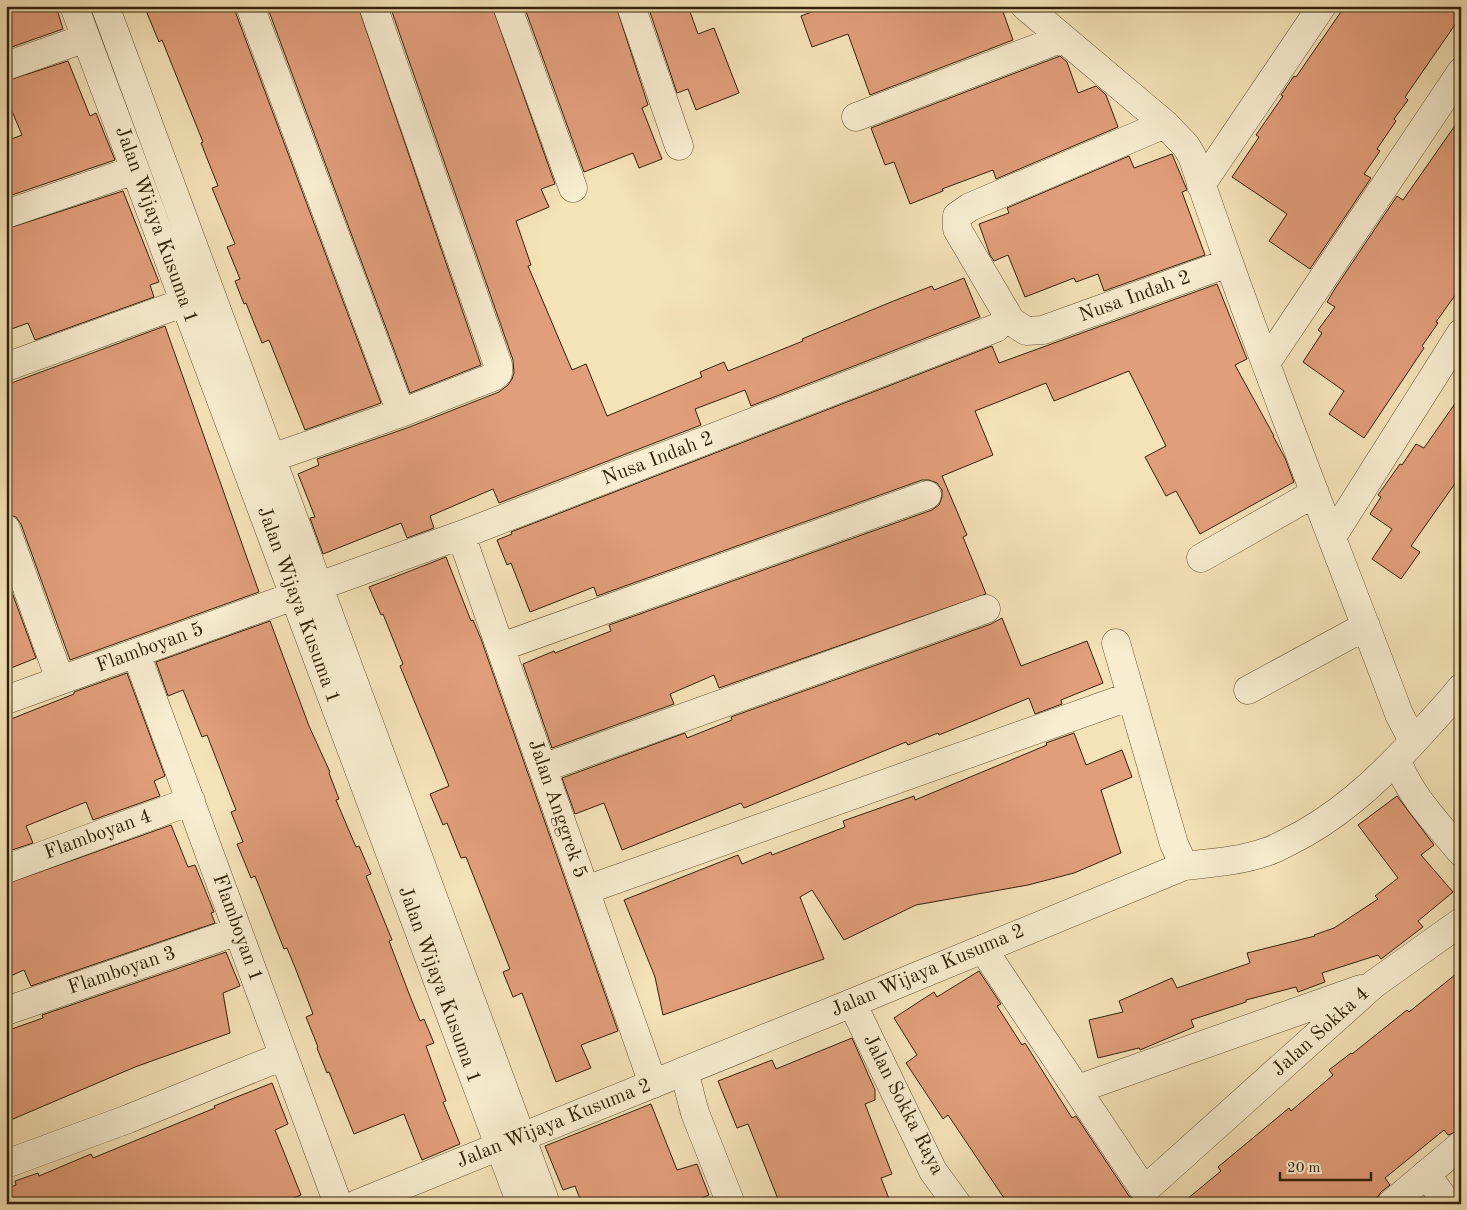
<svg xmlns="http://www.w3.org/2000/svg" width="1467" height="1210" font-family="'Old Standard TT',serif">
  <style>
    .building { fill: #e19e7b; stroke: #332209 }
    .lines { fill: none; stroke-linecap: round; stroke-linejoin: round }
    .minor-casing { stroke: #635234; stroke-width: 29 }
    .tertiary-casing { stroke: #635234; stroke-width: 29 }
    .minor { stroke: #f8edd0; stroke-width: 28 }
    .tertiary { stroke: #f8edd0; stroke-width: 28 }
    .labels { text-anchor: middle; dominant-baseline: central; stroke-width: 4; stroke-linejoin: round; paint-order: stroke }
    .street-label { font-size: 20px; fill: #332209; stroke: #f8edd0 }
  </style>
  <rect width="100%" height="100%" fill="#f4e3b7"/>
  <filter id="stains"><feTurbulence type="fractalNoise" baseFrequency=".004" numOctaves="4"/><feColorMatrix values="0 0 0 0 .2 0 0 0 0 .09 0 0 0 0 .02 0 0 0 .5 -.17"/></filter>
  <radialGradient id="worn" r=".72"><stop offset=".6" stop-color="#630" stop-opacity="0"/><stop offset="1" stop-color="#630" stop-opacity=".3"/></radialGradient>
  <path class="building" d="M6,6h50l7,23 -57,20z
    M164,6h71v5l146,392 -76,27 -36,-90 -7,3 -16,-40 -2,1 -9,-23 5,-2 -13,-32 8,-3 -23,-56 6,-2 -17,-43 2,-1 -41,-102 -3,2 -12,-29z
    M267,6h91l123,359 -71,28z
    M390,6h102l63,178 -14,5 8,18 -33,14 15,44 -3,1 44,104 14,-6 21,52 95,-39 -2,-5 24,-10 4,9 75,-30 -1,-2 89,-37 41,-16 2,4 30,-12 16,39 -229,89 -6,-16 -50,19 6,16 -202,78 -6,-14 -63,27 4,12 -27,10 -6,-15 -78,31 -13,-36 5,-1 -17,-43 21,-9 -2,-6 90,-31 92,-36 9,-7 4,-6 2,-6 -1,-13z
    M524,6h92l32,99 -6,3 20,51 -23,9 -6,-15 -49,19z
    M648,6h40l10,28 16,-6 25,65 -43,17 -8,-21 -11,4z
    M827,6h174l12,34 -143,55 -22,-61 -36,13 -11,-31z
    M1345,6h116v10l-56,81 3,3 -14,19 2,2 -19,28 3,2 -16,23 7,4 -61,91 -41,-28 18,-27 -55,-37 27,-40 -3,-2 27,-39 -2,-1 13,-19 2,1z
    M1060,56l7,6 11,31 18,-7 10,9 12,32 -122,52 -3,-9 -51,19 1,2 -33,13 -16,-42 -9,3 -14,-37z
    M68,61l22,55 6,-3 19,47 -109,37v-56l16,-6 -16,-38v-16z
    M1461,117v170l-25,35 2,1 -16,23 2,2 -60,90 -35,-24 15,-23 -41,-29 19,-29 -4,-3 17,-23 -8,-5 9,-15 61,-91 6,4z
    M1172,154l15,36 -5,2 23,63 -101,36 -6,-17 -22,8 -2,-4 -49,19 -17,-42 -14,6 -4,-6 -11,-31 30,-11 -2,-5 122,-52 5,12z
    M123,191l36,91 -9,3 4,12 -119,43 -7,-17 -22,8v-102z
    M1217,284l30,75 -12,6 39,71h-1l12,22 9,24 -94,52 -24,-43 -10,5 -21,-39 21,-11 -37,-75 -75,30 -8,-18 -71,28 18,44 -51,21 25,59 -4,2 23,57 -267,94 -5,-13 -44,19 4,10 -122,44 -29,-84 31,-13 1,2 56,-22 -2,-6 323,-115 7,-5 3,-8v-7l-5,-7 -8,-3h-7l-325,116 -3,-9 -64,25 -19,-49 -4,2 -10,-25 15,-6 -1,-2 481,-186 7,17z
    M165,326l94,266 -189,68 -49,-136 -5,-7 -10,-3v-129z
    M1461,395v80l-50,71 9,6 -19,27 -29,-20 20,-30 -22,-15 11,-17 -3,-2 22,-31 2,1 14,-21 8,4z
    M446,557l25,64 2,-1 8,19 137,392 -37,14 10,23 -35,14 -34,-89 -9,4 -10,-25 7,-3 -44,-112 -5,1 -14,-35 -4,2 -13,-31 19,-8 -49,-120 3,-2 -20,-50 -2,1 -12,-28z
    M6,576l30,82 -30,12z
    M1002,618l19,48 66,-25 16,42 -42,17 1,4 -27,10 -6,-16 -90,37 -1,-2 -30,12 -2,-3 -162,66 -3,-5 -119,47 -18,-47 -29,11 -13,-36 123,-45 2,5 45,-18 -1,-3 260,-93z
    M270,621l39,105 21,46 -1,1 10,26 -3,1 20,47 3,-1 12,28 -5,2 26,64 -3,1 19,50 12,30 4,-2 10,24 -8,3 20,55 -3,1 17,42 -38,16 -18,-46 -50,20 -25,-62 -2,1 -10,-25 1,-1 -12,-30 7,-3 -17,-44 -9,-22 -3,1 -29,-73 -4,2 -14,-34 6,-2 -12,-30 5,-2 -29,-75 -5,2 -19,-47 -15,6 -12,-34z
    M127,673l38,103 -11,5 6,15 -67,24 -7,-18 -60,24 7,17 -27,9v-131l68,-27v-2z
    M1074,733l12,32 36,-15 10,27 -31,13 20,63 -47,20 -46,12 -112,20 -72,35 -32,-50 -12,7 24,62 -161,56 -8,-38 -31,-77 114,-45 4,9 29,-12 1,3 73,-28 -2,-6 71,-25 1,4 132,-55 -1,-2z
    M1397,796l37,49 -13,10 32,37 -35,29 5,6 -42,32 -3,-4 -56,18 3,9 -27,10 -2,-5 -50,13v2l-55,18 3,7 -54,23 -1,-2 -41,10 -9,-38 34,-8 -4,-11 53,-23 5,10 73,-25 -3,-10 68,-17 -1,-1 20,-7 44,-29 -3,-3 23,-18 -40,-53z
    M171,825l17,42 7,-2 19,47 -3,1 4,10 -184,63 -7,-16 -18,8v-94z
    M226,952l14,34 -17,7 7,40 -95,34 -129,55v-91l37,-13 -1,-3z
    M1461,970v160l-13,5 -4,-5 -59,48 5,7 -9,7 -4,6 -1,6h-195l40,-33 -3,-4 71,-59 2,3 42,-36 -4,-5 22,-17 1,1 55,-44 2,2z
    M979,971l22,33 -4,2 25,39 3,-2 47,75 4,-2 53,80 13,8h-134l-60,-89 -5,4 -37,-56 11,-8 -23,-37 40,-26 3,5z
    M852,1038l23,52v10l-10,4 27,70 -11,4 10,26h-111l-32,-80 -11,4 -19,-47 54,-21 4,9z
    M272,1083l16,41 -13,6 26,65 -23,9h-272v-15l10,-4 -1,-4 23,-8 1,3 52,-22 2,4 122,-50 -1,-2z
    M651,1104l26,66 20,-6 12,31 -22,9h-105l-7,-18 -12,4 -18,-44z"/>
  <g class="lines">
    <defs>
      <path id="minor" d="M74,6l447,1198
        M105,6l441,1198
        M250,6l151,407
        M507,6l66,182
        M631,6l48,140
        M1025,6l140,118 21,22 6,10c63,188 137,372 207,558l14,27
        M6,66l80,-28
        M856,117l207,-79
        M1165,124l-195,83 -13,9v13l54,92 15,10 17,-1 185,-67
        M1201,185l121,-179
        M6,214l129,-44
        M1266,363l195,-291
        M6,367l179,-65
        M254,464l147,-51 92,-36 5,-4v-8l-125,-359
        M6,529l54,151
        M461,535l192,549
        M1332,537l129,-204
        M1201,558l114,-65
        M319,586l142,-51 535,-207
        M1116,643l58,201 10,22
        M501,647l426,-152
        M136,653l202,551
        M1248,690l118,-64
        M6,700l288,-104
        M1397,760c12,35 41,64 64,92
        M543,768l443,-159
        M6,869l185,-68
        M586,890l545,-194
        M983,949l159,238 7,-1 225,-202 87,-62
        M852,1003l81,168 24,33
        M6,1011l232,-80
        M684,1071l11,42 36,91
        M1078,1089l283,-100
        M6,1164l122,-45 155,-63
        M1426,1174l22,30
        M1391,1204l70,-59"/>
      <path id="tertiary" d="M357,1204l495,-201 332,-137c27,-3 56,-5 82,-14 7,-2 14,-6 20,-9 50,-24 90,-61 127,-101 16,-18 33,-35 48,-54"/>
    </defs>
    <use href="#minor" class="minor-casing"/>
    <use href="#tertiary" class="tertiary-casing"/>
    <use href="#minor" class="minor"/>
    <use href="#tertiary" class="tertiary"/>
  </g>
  <g class="labels">
    <g class="street-label">
      <text transform="translate(156 225) rotate(70)">Jalan Wijaya Kusuma 1</text>
      <text transform="translate(1135 297) rotate(-20)">Nusa Indah 2</text>
      <text transform="translate(658 459) rotate(-21)">Nusa Indah 2</text>
      <text transform="translate(298 605) rotate(70)">Jalan Wijaya Kusuma 1</text>
      <text transform="translate(150 648) rotate(-20)">Flamboyan 5</text>
      <text transform="translate(557 809) rotate(71)">Jalan Anggrek 5</text>
      <text transform="translate(98 835) rotate(-20)">Flamboyan 4</text>
      <text transform="translate(237 928) rotate(70)">Flamboyan 1</text>
      <text transform="translate(122 971) rotate(-19)">Flamboyan 3</text>
      <text transform="translate(928 971) rotate(-23)">Jalan Wijaya Kusuma 2</text>
      <text transform="translate(439 985) rotate(70)">Jalan Wijaya Kusuma 1</text>
      <text transform="translate(1321 1032) rotate(-42)">Jalan Sokka 4</text>
      <text transform="translate(903 1105) rotate(63)">Jalan Sokka Raya</text>
      <text transform="translate(554 1124) rotate(-22)">Jalan Wijaya Kusuma 2</text>
    </g>
  </g>
  <rect width="1467" height="1210" fill="none" stroke="#f4e3b7" stroke-width="25"/>
  <rect x="8" y="8" width="1452" height="1195" fill="none" stroke="#332209" stroke-width="2.5"/>
  <rect x="12" y="12" width="1442" height="1185" fill="none" stroke="#332209"/>
  <path d="M1280 1172v8h91v-8" fill="none" stroke="#332209" stroke-width="2.5"/>
  <text x="1287" y="1172" font-size="15" fill="#332209" stroke="#f8edd0" stroke-width="4" paint-order="stroke">20 m</text>
  <rect width="100%" height="100%" filter="url(#stains)"/>
  <rect width="100%" height="100%" fill="url(#worn)"/>
</svg>
